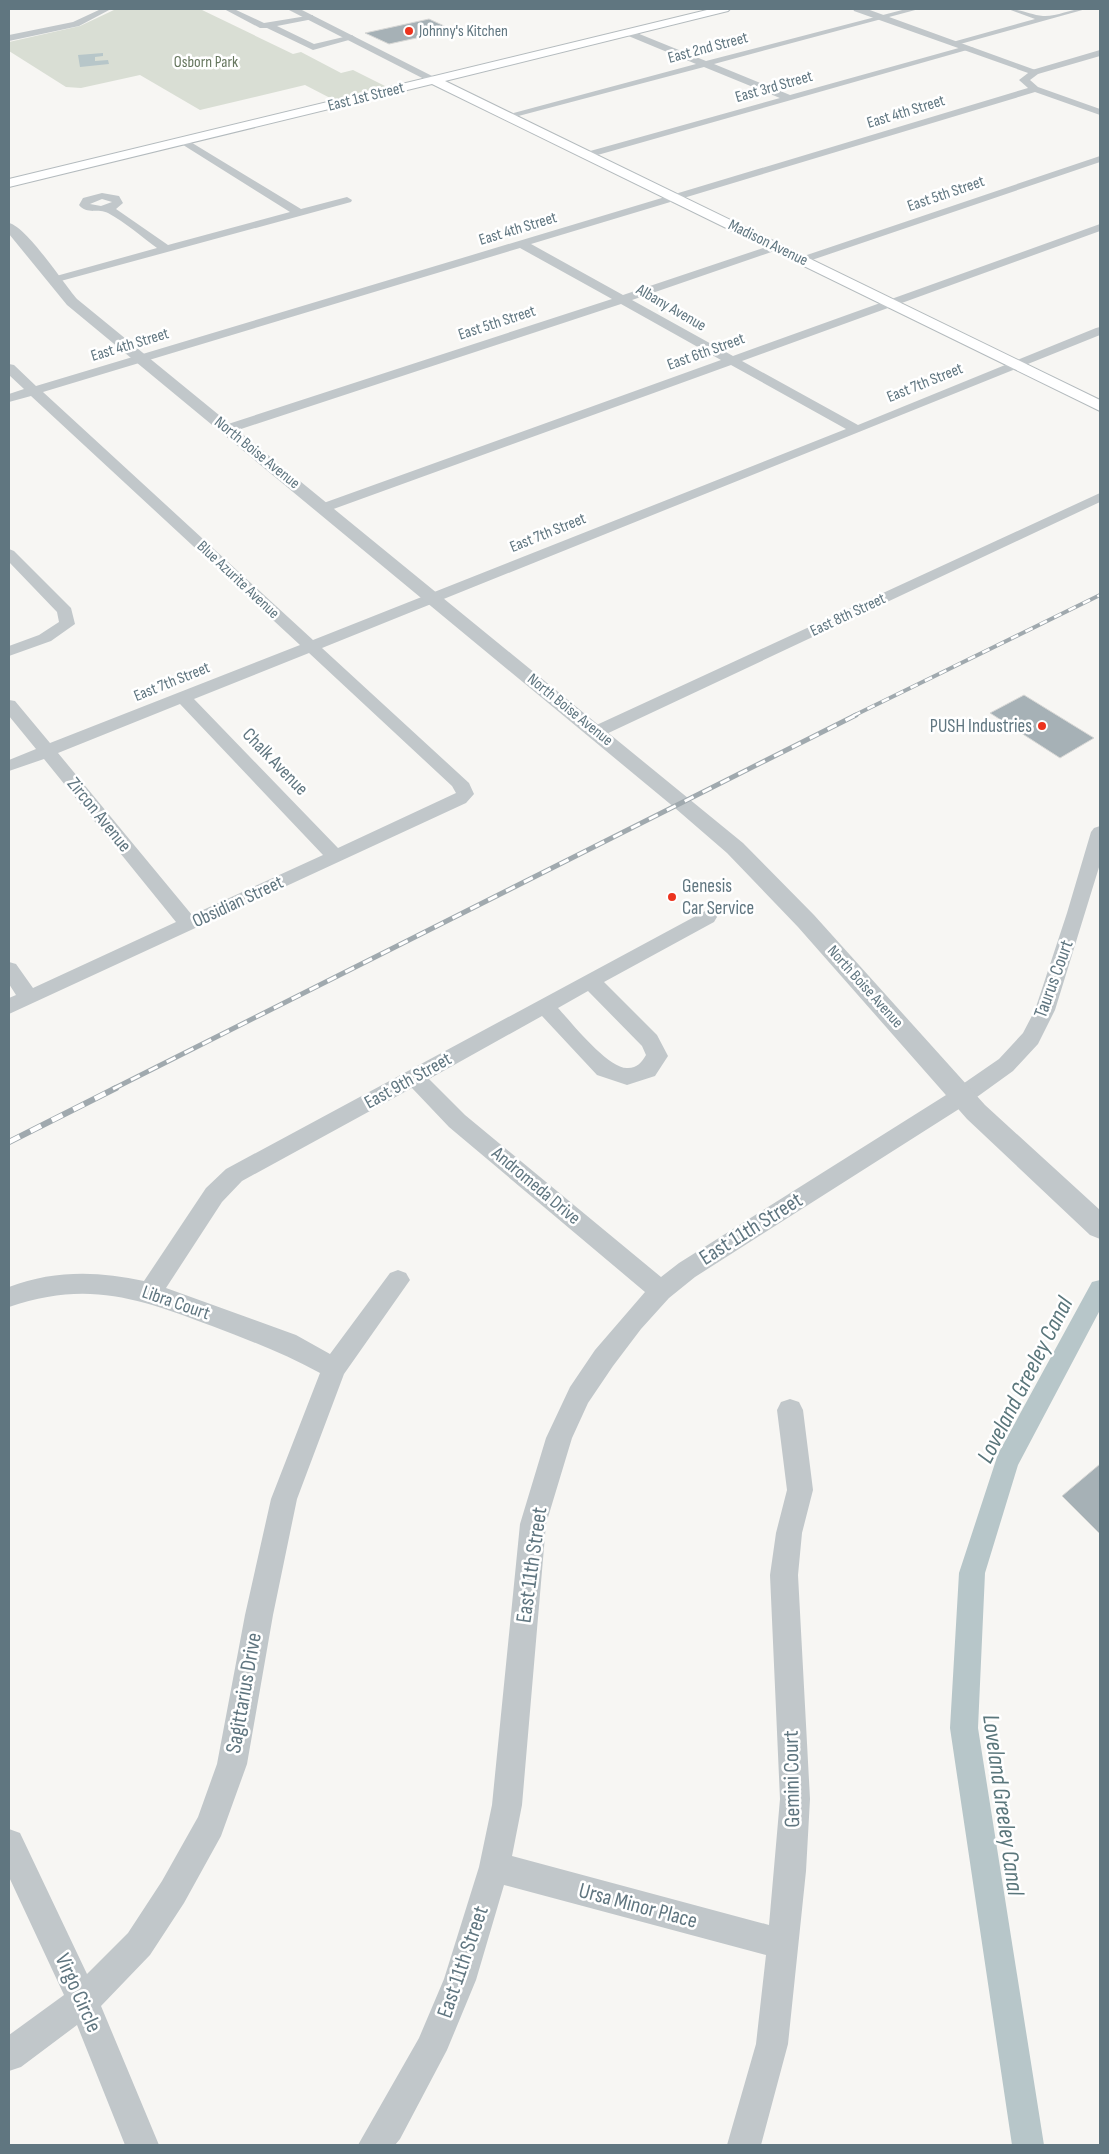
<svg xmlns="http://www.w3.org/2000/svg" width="1109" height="2154" font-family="'Sofia Sans Condensed',sans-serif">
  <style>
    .green { fill: #d9ded4 }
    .water { fill: #b7c6c9 }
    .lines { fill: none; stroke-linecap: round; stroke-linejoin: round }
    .canal { fill: #b7c6c9; fill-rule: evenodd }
    .building { fill: #a6b1b6; stroke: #d8d8d6 }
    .secondary-casing { stroke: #b4bbbe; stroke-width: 2 }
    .minor { fill: #c1c7ca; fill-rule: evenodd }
    .tertiary { fill: #c1c7ca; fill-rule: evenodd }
    .secondary { fill: #fff; fill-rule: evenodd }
    .rail-far2-casing { stroke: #a0a9ae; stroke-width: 4 }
    .rail-far1-casing { stroke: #a0a9ae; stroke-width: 5 }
    .rail-casing { stroke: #a0a9ae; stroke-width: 6 }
    .rail-far2 { stroke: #fff; stroke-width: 2.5; stroke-dasharray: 8; stroke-linecap: butt }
    .rail-far1 { stroke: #fff; stroke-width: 3; stroke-dasharray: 10; stroke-linecap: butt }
    .rail { stroke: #fff; stroke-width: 4.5; stroke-dasharray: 12; stroke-linecap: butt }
    .poi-dot { fill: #ec331e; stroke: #fff; stroke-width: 2 }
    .labels { text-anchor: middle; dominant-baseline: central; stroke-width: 5; stroke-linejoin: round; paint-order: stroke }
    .far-poi-label { font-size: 16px; fill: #607680; stroke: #fff; text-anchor: start }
    .far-street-label { font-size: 16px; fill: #607680; stroke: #fff }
    .far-park-label { font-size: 16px; fill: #67775f; stroke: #fff }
    .poi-label { font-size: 19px; fill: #607680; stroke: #fff; text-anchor: end }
    .street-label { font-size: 19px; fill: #607680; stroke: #fff }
    .near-street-label { font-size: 22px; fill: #607680; stroke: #fff }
    .near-water-label { font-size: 24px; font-style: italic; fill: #5a767b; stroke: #fff }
  </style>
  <rect width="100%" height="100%" fill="#f7f6f3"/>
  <path class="green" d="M116,9h84l93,45 8,-2 40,21 12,-3 34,17 -53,13 -29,-15 -105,25 -60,-35 -59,13 -15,-1 -57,-36v-9l71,-16z"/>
  <path class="water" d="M103,53v3l-8,1v4l13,-1 1,4 -29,3 -2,-12z"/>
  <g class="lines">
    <path class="canal" d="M1100,1280v30l-82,155 -33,108 -7,155 66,417h-32l-62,-417 9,-155 39,-119 94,-172z"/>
  </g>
  <path class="building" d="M429,19l24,11 -64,14 -24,-11z
    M1024,695l70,43 -34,20 -70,-45z
    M1100,1464v70l-38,-38z"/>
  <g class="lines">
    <defs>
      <path id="secondary" d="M711,9h19l-2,2 -283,70 655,319v11l-668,-327 -423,103v-8z"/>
    </defs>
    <use href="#secondary" class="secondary-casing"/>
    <path class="minor" d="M101,9h10l-32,17 -70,15v-6l64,-13z
      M224,9h10l30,14 49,-8v4l-36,7 37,18 38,-9 4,3 -43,12 -46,-22h-7z
      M906,9h13l-205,55 76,31 176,-49 8,2 -387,110 -5,-3 1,-2 197,-55 -76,-31 -197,52 -5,-3 194,-52 -70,-29v-4h6l74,30z
      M1008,9c13,0 23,6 35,7 13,1 29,-8 43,-7l-133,37 -4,-3 86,-24z
      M1100,50v6l-62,18 -8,6 8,7 62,22v6l-65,-23 -504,152 92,51 149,-50h8v4l-148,51 101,56 367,-132v7l-358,130 116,64 238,-97 4,-1v8l-778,313 147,135 5,11 -8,9 -457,211v-16l7,-3 -7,-11v-22l7,2 17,24 143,-66 -132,-163 -35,12v-11l27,-11 -27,-33v-16l6,1 35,42 250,-98 -269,-249 -22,6v-8l15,-5 -15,-14v-11l5,1 22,21 992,-298 -9,-8 13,-10zM520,248l92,51 -390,127 -2,3 7,4 5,-1 389,-128 100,56 -403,145 -2,3 2,3h10l403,-146 115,64 -533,211 -270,-248zM309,653l143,133 4,7 -118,55 -144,-149zM180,704l143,151 -131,60 -134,-162z
      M184,138l117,71 46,-12 5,3 -1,2 -294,80h-8v-4l108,-30c-15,-11 -32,-26 -49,-35 -9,-5 -21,2 -29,-8l4,-7 19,-5 17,3 4,7 -7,6 52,36 122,-33 -110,-69 -1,-2zM102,199l10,3 -11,4 -11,-2z
      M1100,156v6l-294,100 -4,1 -6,-3 2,-2z
      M1100,493v9l-498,234h-12l-3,-4 3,-4z
      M9,549l5,2 57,57 4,16 -24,17 -42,15v-10l30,-11 20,-13 -2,-10 -48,-50z
      M1100,826v38l-45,146 -17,34 -25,27 -43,31 -275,175 -26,21 -28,31 -28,37 -25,37 -16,35 -26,86 -24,281 -10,51 257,69 11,-126 -10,-224 6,-42 11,-43 -10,-80 4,-8 9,-3 9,3 4,8 10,80 -11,43 -4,42 12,224 -4,72 -18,173 -27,101h-34l29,-101 10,-89 -262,-70 -28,95 -29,70 -47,89 -5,6h-37l61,-107 25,-59 35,-112 13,-62 28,-281 26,-86 24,-51 25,-37 50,-58 -196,-165 -37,-39 -170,93 -20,21 -56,86 130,47 34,19 60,-81 8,-3 8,3 4,7 -66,94 -47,125 -24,116 -26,149 -26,72 -37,67 -34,52 -49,51 58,139h-34l-48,-120 -56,42 -12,4v-36l55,-40 -55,-118v-48l11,4 67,141 41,-41 34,-52 36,-64 19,-53 28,-149 26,-116 49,-126c-35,-19 -71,-33 -108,-47 -74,-28 -125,-46 -203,-19v-20c45,-17 89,-16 135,-6l62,-93 20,-19 481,-259 7,2 3,5 -3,5 -110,60 53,53 11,21 -13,20 -28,9 -30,-10 -55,-59 -113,63 36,36 196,162 18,-14 275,-173 45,-31 24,-26 12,-23 32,-97 24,-81 3,-4zM588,991l54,55 4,9c-4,7 -9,13 -18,13 -19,2 -57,-46 -70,-60z"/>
    <path class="tertiary" d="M287,9h13l140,71 -6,3 -4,-1z
      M853,9h14l174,63 -6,3 -4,-1 -177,-63z
      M9,223c18,4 54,60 68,76l666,544 71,72 171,190 115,105v29l-10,-4 -123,-116 -169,-192 -71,-74 -52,-45 -608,-503 -58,-71z"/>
    <use href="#secondary" class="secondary"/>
    <defs>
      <path id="rail-far2" d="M853,716l247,-121"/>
      <path id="rail-far1" d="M113,1089l743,-374"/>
      <path id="rail" d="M9,1142l107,-54"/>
    </defs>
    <use href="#rail-far2" class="rail-far2-casing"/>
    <use href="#rail-far1" class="rail-far1-casing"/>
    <use href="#rail" class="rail-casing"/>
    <use href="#rail-far2" class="rail-far2"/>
    <use href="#rail-far1" class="rail-far1"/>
    <use href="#rail" class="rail"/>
  </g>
  <g class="poi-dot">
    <circle cx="409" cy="31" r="5"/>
    <circle cx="1042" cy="726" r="5"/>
    <circle cx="672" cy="897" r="5"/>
  </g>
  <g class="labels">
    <g class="far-poi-label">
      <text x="419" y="31">Johnny's Kitchen</text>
    </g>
    <g class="far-street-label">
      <text transform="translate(708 48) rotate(-15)">East 2nd Street</text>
      <text transform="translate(774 87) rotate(-16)">East 3rd Street</text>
      <text transform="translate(366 97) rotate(-14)">East 1st Street</text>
      <text transform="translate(906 112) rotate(-17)">East 4th Street</text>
      <text transform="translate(946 194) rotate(-19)">East 5th Street</text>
      <text transform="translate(518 229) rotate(-17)">East 4th Street</text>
      <text transform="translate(768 243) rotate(26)">Madison Avenue</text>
      <text transform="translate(671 308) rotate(30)">Albany Avenue</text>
      <text transform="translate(497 323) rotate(-18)">East 5th Street</text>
      <text transform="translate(130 345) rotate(-17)">East 4th Street</text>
      <text transform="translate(706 352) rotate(-20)">East 6th Street</text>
      <text transform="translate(925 383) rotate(-22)">East 7th Street</text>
      <text transform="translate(257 453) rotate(39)">North Boise Avenue</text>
      <text transform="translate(548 533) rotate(-22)">East 7th Street</text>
      <text transform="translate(238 580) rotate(43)">Blue Azurite Avenue</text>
      <text transform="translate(848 615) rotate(-25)">East 8th Street</text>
      <text transform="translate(172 682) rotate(-22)">East 7th Street</text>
      <text transform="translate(570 710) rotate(39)">North Boise Avenue</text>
      <text transform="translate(865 987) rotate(48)">North Boise Avenue</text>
    </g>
    <g class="far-park-label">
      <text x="206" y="62">Osborn Park</text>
    </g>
    <g class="poi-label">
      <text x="1032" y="726">PUSH Industries</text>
      <text x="682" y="886" text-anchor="start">Genesis<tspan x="682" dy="22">Car Service</tspan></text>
    </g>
    <g class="street-label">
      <text transform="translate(275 762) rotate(46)">Chalk Avenue</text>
      <text transform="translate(99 815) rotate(51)">Zircon Avenue</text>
      <text transform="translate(238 902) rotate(-25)">Obsidian Street</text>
      <text transform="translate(1054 979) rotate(-70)">Taurus Court</text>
      <text transform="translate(408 1081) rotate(-29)">East 9th Street</text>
      <text transform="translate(536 1186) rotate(40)">Andromeda Drive</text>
      <text transform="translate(176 1303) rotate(19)">Libra Court</text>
    </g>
    <g class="near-street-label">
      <text transform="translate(751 1229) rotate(-32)">East 11th Street</text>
      <text transform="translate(532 1565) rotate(-82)">East 11th Street</text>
      <text transform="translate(244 1693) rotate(-80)">Sagittarius Drive</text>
      <text transform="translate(792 1779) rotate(-91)">Gemini Court</text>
      <text transform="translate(638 1906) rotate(15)">Ursa Minor Place</text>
      <text transform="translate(463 1962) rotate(-71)">East 11th Street</text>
      <text transform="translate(78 1993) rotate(66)">Virgo Circle</text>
    </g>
    <g class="near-water-label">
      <text transform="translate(1025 1380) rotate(-63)">Loveland Greeley Canal</text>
      <text transform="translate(1003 1805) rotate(82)">Loveland Greeley Canal</text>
    </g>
  </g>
  <rect width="1109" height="2154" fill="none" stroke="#607680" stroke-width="20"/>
</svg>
